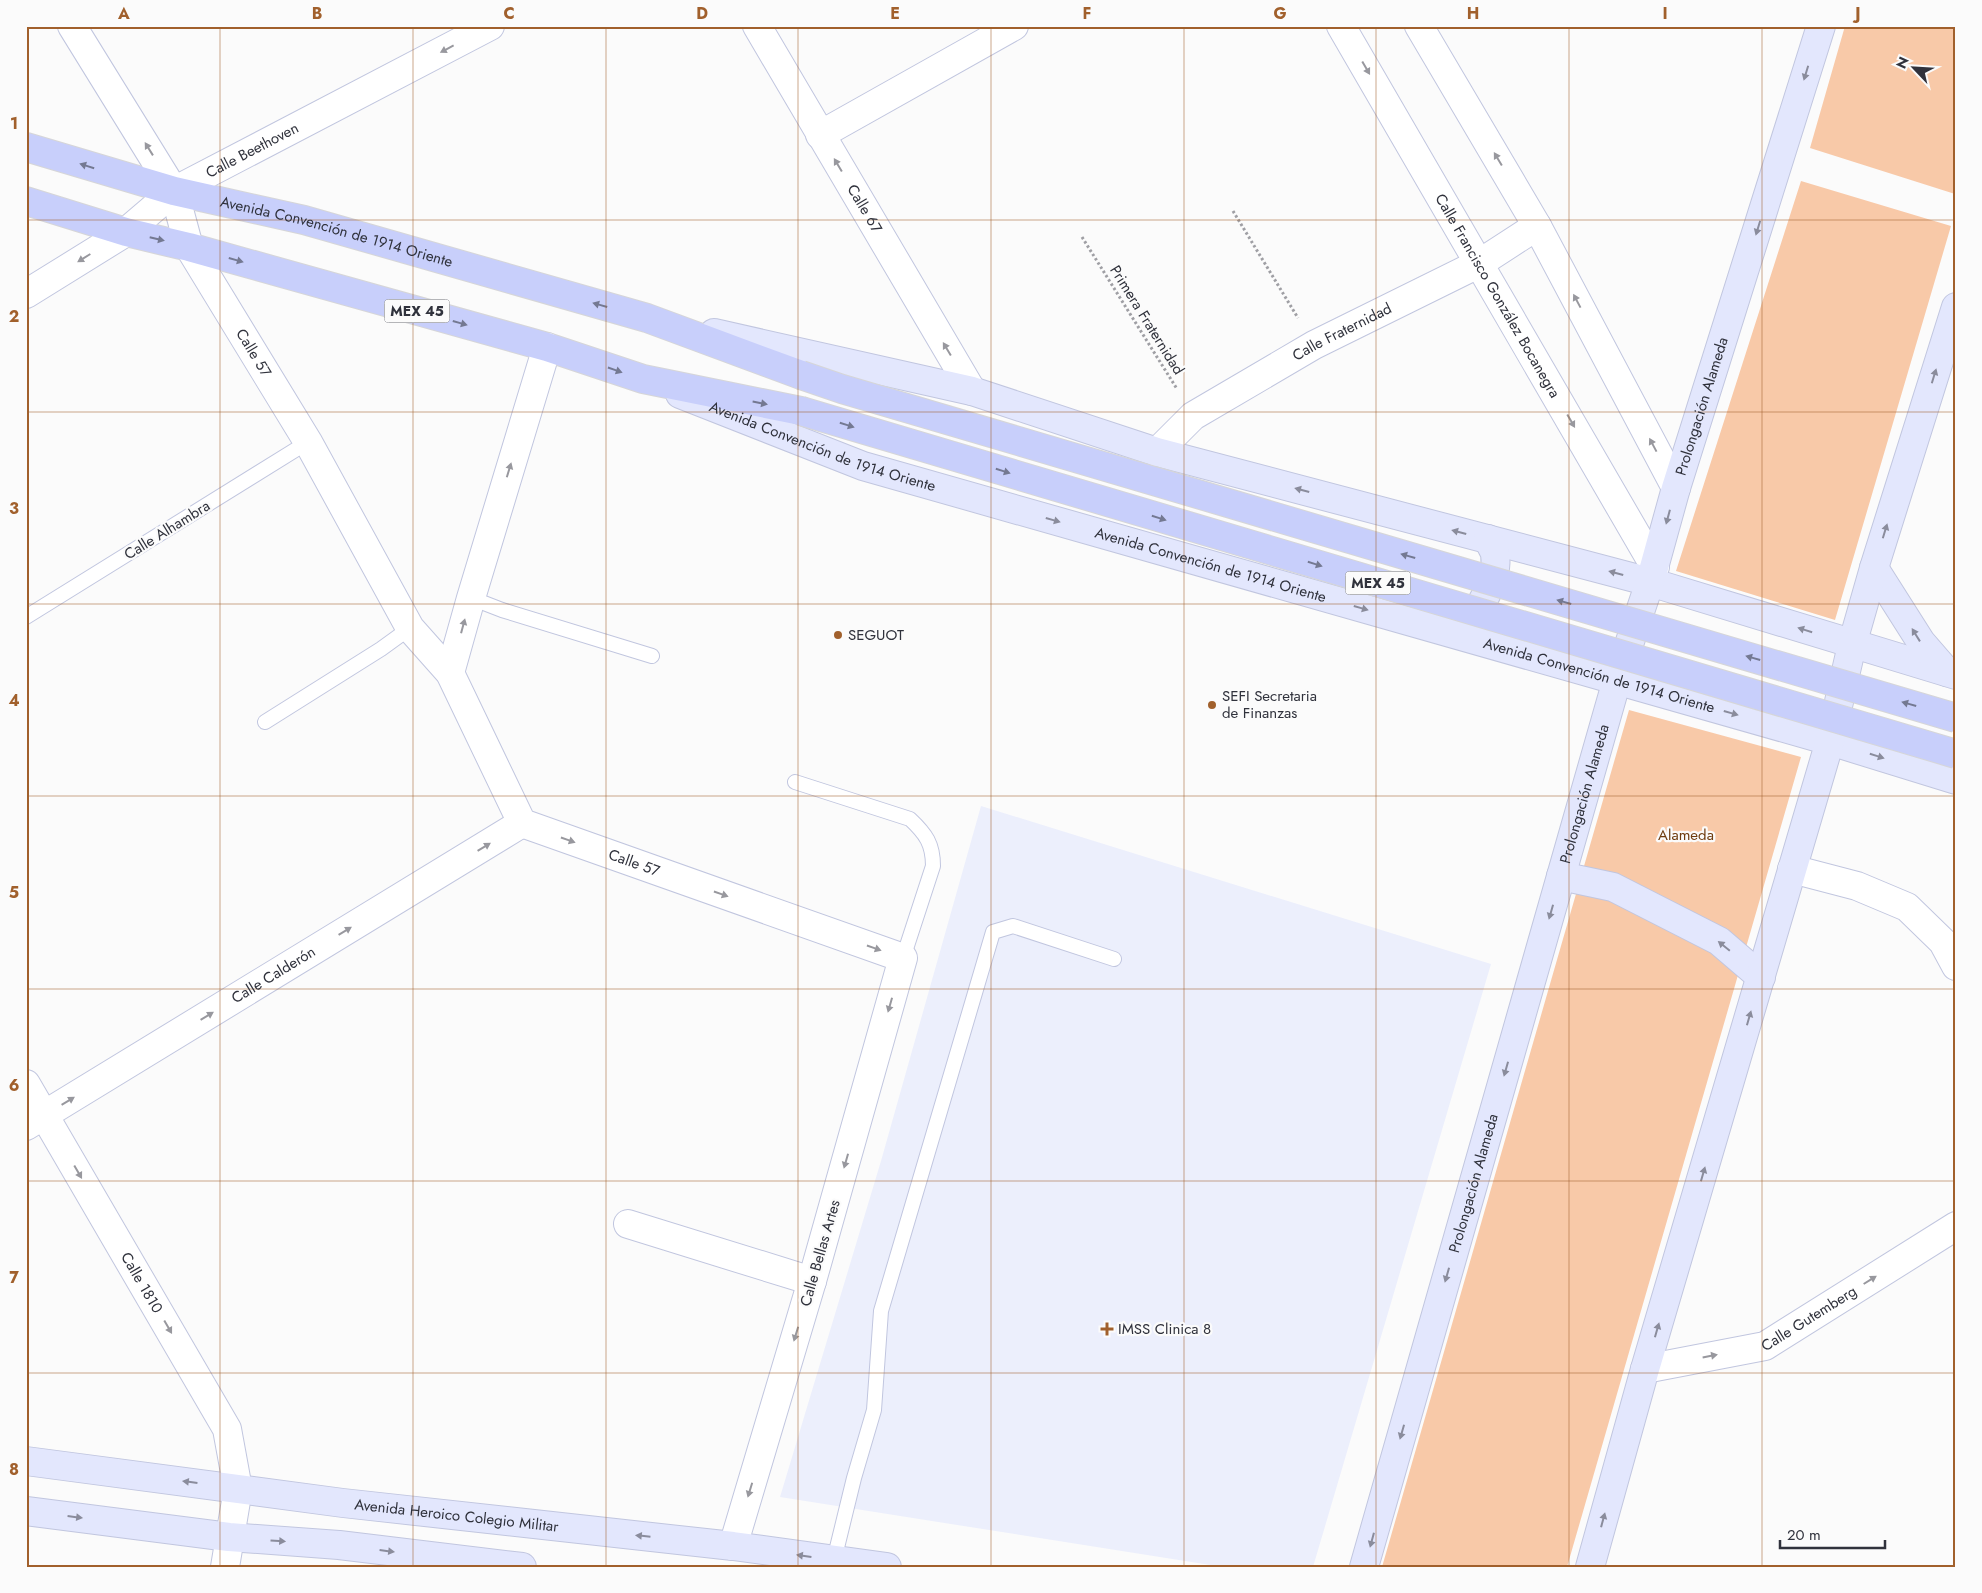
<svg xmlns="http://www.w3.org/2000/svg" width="1982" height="1593" font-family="Jost,sans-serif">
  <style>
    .built { fill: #eceffc }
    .green { fill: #f8c9a8 }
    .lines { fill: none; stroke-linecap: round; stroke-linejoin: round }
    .lane-casing { stroke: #c1c6df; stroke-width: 16 }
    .street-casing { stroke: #c1c6df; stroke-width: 30 }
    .secondary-casing { stroke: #c1c6df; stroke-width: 30 }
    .primary-casing { stroke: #d6d6d8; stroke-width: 30 }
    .path { stroke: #9f9fa4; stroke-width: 3; stroke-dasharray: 2.5 2.5; stroke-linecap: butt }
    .lane { stroke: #fff; stroke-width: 14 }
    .street { stroke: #fff; stroke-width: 28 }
    .secondary { stroke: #e3e7fd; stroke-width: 28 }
    .primary { stroke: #c8cffb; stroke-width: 28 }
    .primary-bridge-casing { stroke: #d6d6d8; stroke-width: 30; stroke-linecap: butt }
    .primary-bridge { stroke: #c8cffb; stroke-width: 28 }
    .oneway { fill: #98989e }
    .oneway2 { fill: #8a8c9c }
    .oneway3 { fill: #747992 }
    .grid { fill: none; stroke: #a1602c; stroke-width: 1; stroke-opacity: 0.55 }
    .poi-dot { fill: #a1602c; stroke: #fbfbfb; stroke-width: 2 }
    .labels { text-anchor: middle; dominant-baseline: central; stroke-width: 4.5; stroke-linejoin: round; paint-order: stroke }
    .shield { fill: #fbfbfb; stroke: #6d6e75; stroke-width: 1 }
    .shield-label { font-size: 14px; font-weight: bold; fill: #30323c }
    .street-label { font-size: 15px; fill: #30323c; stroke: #fbfbfb }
    .poi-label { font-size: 15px; fill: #30323c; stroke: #fbfbfb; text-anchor: start }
    .park-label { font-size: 15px; fill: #6e3b0e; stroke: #fbfbfb }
    .neatline { fill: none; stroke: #a1602c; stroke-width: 2 }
    .grid-label { font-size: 16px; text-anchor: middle; font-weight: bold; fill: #a1602c }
  </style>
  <rect width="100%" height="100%" fill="#fbfbfb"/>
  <path class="built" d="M981,806l510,158 -178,603h-90l-443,-70 101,-336z"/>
  <path class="green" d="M1845,26h111l-1,168 -145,-46z
    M1801,181l150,45 -116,394 -159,-49z
    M1629,710l172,47 -234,810h-185z"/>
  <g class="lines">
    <defs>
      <path id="lane" d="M471,598l31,12 150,46
        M26,617l282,-175
        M265,722l116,-73 29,-21
        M795,782l115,37c16,15 23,25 23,47l-30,92
        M833,1564l21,-86 20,-68 7,-99 112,-379 20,-6 101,33"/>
      <g id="street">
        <path id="s1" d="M72,26l102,165 15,56 119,195 102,186 40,45 72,150 381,135 -91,323 -79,265"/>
        <path id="s2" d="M757,26l215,365"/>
        <path id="s3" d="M1341,26l314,541"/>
        <path d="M1419,26l118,200 139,262"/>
        <path d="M820,135l194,-109"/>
        <path id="s4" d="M26,294l100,-62 48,-41 316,-165"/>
        <path id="s5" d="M1157,452l36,-36 121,-71 166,-82 57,-37"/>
        <path d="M450,673l21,-75 76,-251"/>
        <path d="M1792,869l65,17 50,21 36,35 13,24"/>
        <path id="s6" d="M26,1084l201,345 11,60 -13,78"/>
        <path id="s7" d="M26,1126l496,-303"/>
        <path d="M628,1224l184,57"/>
        <path id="s8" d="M1645,1369l120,-23 191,-120"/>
      </g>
      <g id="secondary">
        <path d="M714,333l258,58 185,61 493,130 306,93"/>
        <path id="s9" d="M680,394l183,72 967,275 126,39"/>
        <path d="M1874,568l47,74 26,30"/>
        <path d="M1460,629c18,-14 39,-51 35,-75 -1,-4 -5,-10 -7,-15"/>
        <path d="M1561,876l52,11 106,54 42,36"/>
        <path id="s10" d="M26,1461l317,42 390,43 154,21"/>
        <path d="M26,1511l203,26 110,8 183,22"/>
        <path id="s11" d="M1364,1567l253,-887 33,-98 26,-94 145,-462"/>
        <path d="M1590,1567l55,-198 185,-628 22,-96 22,-77 82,-261"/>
      </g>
      <g id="primary">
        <path id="s12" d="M26,147l148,44 130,29 343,98 154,57"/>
        <path d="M26,201l100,31 63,15 358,100 96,32 158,32"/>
      </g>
    </defs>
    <use href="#lane" class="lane-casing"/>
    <use href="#street" class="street-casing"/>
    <use href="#secondary" class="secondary-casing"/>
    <use href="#primary" class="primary-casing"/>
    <path class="path" d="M1233,211l65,107
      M1082,237l95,152"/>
    <use href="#lane" class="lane"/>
    <use href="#street" class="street"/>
    <use href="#secondary" class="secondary"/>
    <use href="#primary" class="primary"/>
    <defs>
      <path id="primary-bridge" d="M801,375l41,14 1114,329
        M801,411l1155,343"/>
    </defs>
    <use href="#primary-bridge" class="primary-bridge-casing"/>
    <use href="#primary-bridge" class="primary-bridge"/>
  </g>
  <defs><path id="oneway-solid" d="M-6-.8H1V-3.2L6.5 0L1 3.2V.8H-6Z" transform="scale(1.25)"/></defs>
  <g class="oneway">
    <use href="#oneway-solid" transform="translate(447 49) rotate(152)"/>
    <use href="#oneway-solid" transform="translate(1366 68) rotate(60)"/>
    <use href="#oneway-solid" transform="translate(149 149) rotate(-122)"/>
    <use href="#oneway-solid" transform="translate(1498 159) rotate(-121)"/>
    <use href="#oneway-solid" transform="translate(838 165) rotate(-121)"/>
    <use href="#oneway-solid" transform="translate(84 258) rotate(148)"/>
    <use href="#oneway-solid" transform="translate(1577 301) rotate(-118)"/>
    <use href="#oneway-solid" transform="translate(947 349) rotate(-121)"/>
    <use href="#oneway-solid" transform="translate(1571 421) rotate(60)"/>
    <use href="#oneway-solid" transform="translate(1653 445) rotate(-118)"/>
    <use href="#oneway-solid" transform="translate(509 470) rotate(-73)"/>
    <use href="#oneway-solid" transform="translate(463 626) rotate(-75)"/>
    <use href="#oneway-solid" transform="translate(568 840) rotate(19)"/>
    <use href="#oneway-solid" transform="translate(484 847) rotate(-31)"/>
    <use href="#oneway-solid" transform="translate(721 894) rotate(19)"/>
    <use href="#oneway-solid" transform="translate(345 931) rotate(-31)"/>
    <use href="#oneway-solid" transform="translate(874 948) rotate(19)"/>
    <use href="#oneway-solid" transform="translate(890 1005) rotate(106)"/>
    <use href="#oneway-solid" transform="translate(207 1016) rotate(-31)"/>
    <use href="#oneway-solid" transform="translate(68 1101) rotate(-31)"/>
    <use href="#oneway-solid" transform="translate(846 1161) rotate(106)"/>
    <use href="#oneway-solid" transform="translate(78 1172) rotate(60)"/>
    <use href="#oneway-solid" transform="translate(1870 1280) rotate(-32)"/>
    <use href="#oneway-solid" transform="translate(168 1327) rotate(60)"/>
    <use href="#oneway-solid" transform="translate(796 1334) rotate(107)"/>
    <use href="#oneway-solid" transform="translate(1710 1356) rotate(-11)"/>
    <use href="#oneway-solid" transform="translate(750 1490) rotate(107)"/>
  </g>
  <g class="oneway2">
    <use href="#oneway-solid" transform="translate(1806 73) rotate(107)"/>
    <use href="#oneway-solid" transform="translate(1758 228) rotate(107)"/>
    <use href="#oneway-solid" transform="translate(1934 376) rotate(-73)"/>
    <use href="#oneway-solid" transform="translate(1302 490) rotate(-165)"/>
    <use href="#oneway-solid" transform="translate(1668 517) rotate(105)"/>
    <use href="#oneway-solid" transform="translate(1053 520) rotate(16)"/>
    <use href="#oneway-solid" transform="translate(1885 531) rotate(-73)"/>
    <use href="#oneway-solid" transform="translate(1459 532) rotate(-165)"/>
    <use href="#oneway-solid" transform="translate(1616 573) rotate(-165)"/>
    <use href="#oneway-solid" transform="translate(1361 608) rotate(16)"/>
    <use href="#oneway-solid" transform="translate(1805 630) rotate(-163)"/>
    <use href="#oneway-solid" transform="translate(1916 635) rotate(-122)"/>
    <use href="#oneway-solid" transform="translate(1731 713) rotate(16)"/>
    <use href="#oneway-solid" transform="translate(1877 756) rotate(17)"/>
    <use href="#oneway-solid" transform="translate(1551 912) rotate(106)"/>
    <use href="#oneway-solid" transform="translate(1724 946) rotate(-141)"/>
    <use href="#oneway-solid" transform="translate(1749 1018) rotate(-74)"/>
    <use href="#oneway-solid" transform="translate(1506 1069) rotate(106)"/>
    <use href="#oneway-solid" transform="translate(1703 1174) rotate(-74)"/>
    <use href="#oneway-solid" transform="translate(1447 1275) rotate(106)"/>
    <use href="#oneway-solid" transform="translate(1657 1330) rotate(-74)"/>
    <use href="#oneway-solid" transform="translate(1402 1432) rotate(106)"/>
    <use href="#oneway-solid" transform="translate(190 1482) rotate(-173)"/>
    <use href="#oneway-solid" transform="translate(75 1517) rotate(7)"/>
    <use href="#oneway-solid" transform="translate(1603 1520) rotate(-75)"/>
    <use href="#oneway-solid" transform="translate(643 1536) rotate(-174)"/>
    <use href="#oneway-solid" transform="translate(1372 1540) rotate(105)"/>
    <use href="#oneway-solid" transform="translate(278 1541) rotate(4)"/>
    <use href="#oneway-solid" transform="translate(387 1551) rotate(7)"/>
    <use href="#oneway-solid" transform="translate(804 1556) rotate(-172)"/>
  </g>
  <g class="oneway3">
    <use href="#oneway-solid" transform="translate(87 166) rotate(-163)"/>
    <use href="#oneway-solid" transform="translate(157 239) rotate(13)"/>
    <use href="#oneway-solid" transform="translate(236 260) rotate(16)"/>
    <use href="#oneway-solid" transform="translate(600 305) rotate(-164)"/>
    <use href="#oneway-solid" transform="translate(460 323) rotate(16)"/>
    <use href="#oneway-solid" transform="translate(615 370) rotate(19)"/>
    <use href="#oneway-solid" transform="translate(760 403) rotate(11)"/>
    <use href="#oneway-solid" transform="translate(847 425) rotate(17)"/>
    <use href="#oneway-solid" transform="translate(1003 471) rotate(17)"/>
    <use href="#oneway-solid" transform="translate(1159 518) rotate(17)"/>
    <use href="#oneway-solid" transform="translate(1408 556) rotate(-164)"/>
    <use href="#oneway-solid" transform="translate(1315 564) rotate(17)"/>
    <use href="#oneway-solid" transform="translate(1564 602) rotate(-164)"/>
    <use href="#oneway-solid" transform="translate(1753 658) rotate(-164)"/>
    <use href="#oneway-solid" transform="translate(1909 704) rotate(-164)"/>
  </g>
  <path class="grid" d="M220,26v1541M413,26v1541M606,26v1541M798,26v1541M991,26v1541M1184,26v1541M1376,26v1541M1569,26v1541M1762,26v1541M26,220h1930M26,412h1930M26,604h1930M26,796h1930M26,989h1930M26,1181h1930M26,1373h1930"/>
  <g class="poi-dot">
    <circle cx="838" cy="635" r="5"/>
    <circle cx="1212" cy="705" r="5"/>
    <path d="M1104.5 1321.5h5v5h5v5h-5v5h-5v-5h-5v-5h5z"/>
  </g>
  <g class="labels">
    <g class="shield">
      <rect x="384.5" y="299.5" width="65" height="23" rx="4"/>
      <rect x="1345.5" y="571.5" width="65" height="23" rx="4"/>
    </g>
    <g class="shield-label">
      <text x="417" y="311">MEX 45</text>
      <text x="1378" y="583">MEX 45</text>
    </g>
    <g class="street-label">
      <text stroke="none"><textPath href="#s4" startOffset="269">Calle Beethoven</textPath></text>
      <text stroke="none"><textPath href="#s2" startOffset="212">Calle 67</textPath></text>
      <text stroke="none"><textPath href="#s12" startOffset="322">Avenida Convención de 1914 Oriente</textPath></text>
      <text stroke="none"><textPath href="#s3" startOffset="312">Calle Francisco González Bocanegra</textPath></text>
      <text transform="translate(1147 320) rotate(58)">Primera Fraternidad</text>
      <text stroke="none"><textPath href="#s5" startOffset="222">Calle Fraternidad</textPath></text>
      <text stroke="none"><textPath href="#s1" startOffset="376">Calle 57</textPath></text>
      <text stroke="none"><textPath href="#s11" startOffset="1209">Prolongación Alameda</textPath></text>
      <text stroke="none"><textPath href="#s9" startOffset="152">Avenida Convención de 1914 Oriente</textPath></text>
      <text transform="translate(167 530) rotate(-32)">Calle Alhambra</text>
      <text stroke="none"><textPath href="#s9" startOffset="558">Avenida Convención de 1914 Oriente</textPath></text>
      <text stroke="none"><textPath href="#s9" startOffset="962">Avenida Convención de 1914 Oriente</textPath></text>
      <text stroke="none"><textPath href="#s11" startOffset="804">Prolongación Alameda</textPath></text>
      <text stroke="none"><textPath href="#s1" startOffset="1038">Calle 57</textPath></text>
      <text stroke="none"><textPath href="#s7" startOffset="290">Calle Calderón</textPath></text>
      <text stroke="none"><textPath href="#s11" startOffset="399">Prolongación Alameda</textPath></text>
      <text transform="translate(820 1253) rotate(-74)">Calle Bellas Artes</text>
      <text stroke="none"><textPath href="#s6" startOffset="230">Calle 1810</textPath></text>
      <text stroke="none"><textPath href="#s8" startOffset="174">Calle Gutemberg</textPath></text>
      <text stroke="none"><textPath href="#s10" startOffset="434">Avenida Heroico Colegio Militar</textPath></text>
    </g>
    <g class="poi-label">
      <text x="848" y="635">SEGUOT</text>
      <text x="1222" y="696">SEFI Secretaria<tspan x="1222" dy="17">de Finanzas</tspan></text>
      <text x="1118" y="1329">IMSS Clinica 8</text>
    </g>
    <g class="park-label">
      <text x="1686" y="835">Alameda</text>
    </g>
  </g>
  <rect width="1982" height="1593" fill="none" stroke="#fbfbfb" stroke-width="55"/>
  <g transform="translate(1914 68) rotate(295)" stroke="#fbfbfb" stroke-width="4" paint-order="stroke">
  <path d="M0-4L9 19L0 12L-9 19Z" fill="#30323c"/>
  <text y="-8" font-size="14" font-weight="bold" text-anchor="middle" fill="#30323c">N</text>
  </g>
  <path d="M1780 1540v8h105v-8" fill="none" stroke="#30323c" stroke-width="2.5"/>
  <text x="1787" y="1540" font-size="15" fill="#30323c" stroke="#fbfbfb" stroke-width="4" paint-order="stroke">20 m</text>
  <rect x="28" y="28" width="1926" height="1538" class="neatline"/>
  <g class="grid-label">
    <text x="124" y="19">A</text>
    <text x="317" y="19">B</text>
    <text x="509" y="19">C</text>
    <text x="702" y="19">D</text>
    <text x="895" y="19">E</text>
    <text x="1087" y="19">F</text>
    <text x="1280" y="19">G</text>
    <text x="1473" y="19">H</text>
    <text x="1665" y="19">I</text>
    <text x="1858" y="19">J</text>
    <text x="14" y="129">1</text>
    <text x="14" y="322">2</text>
    <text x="14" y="514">3</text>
    <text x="14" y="706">4</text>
    <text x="14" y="898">5</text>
    <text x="14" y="1091">6</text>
    <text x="14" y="1283">7</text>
    <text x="14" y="1475">8</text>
  </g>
</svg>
